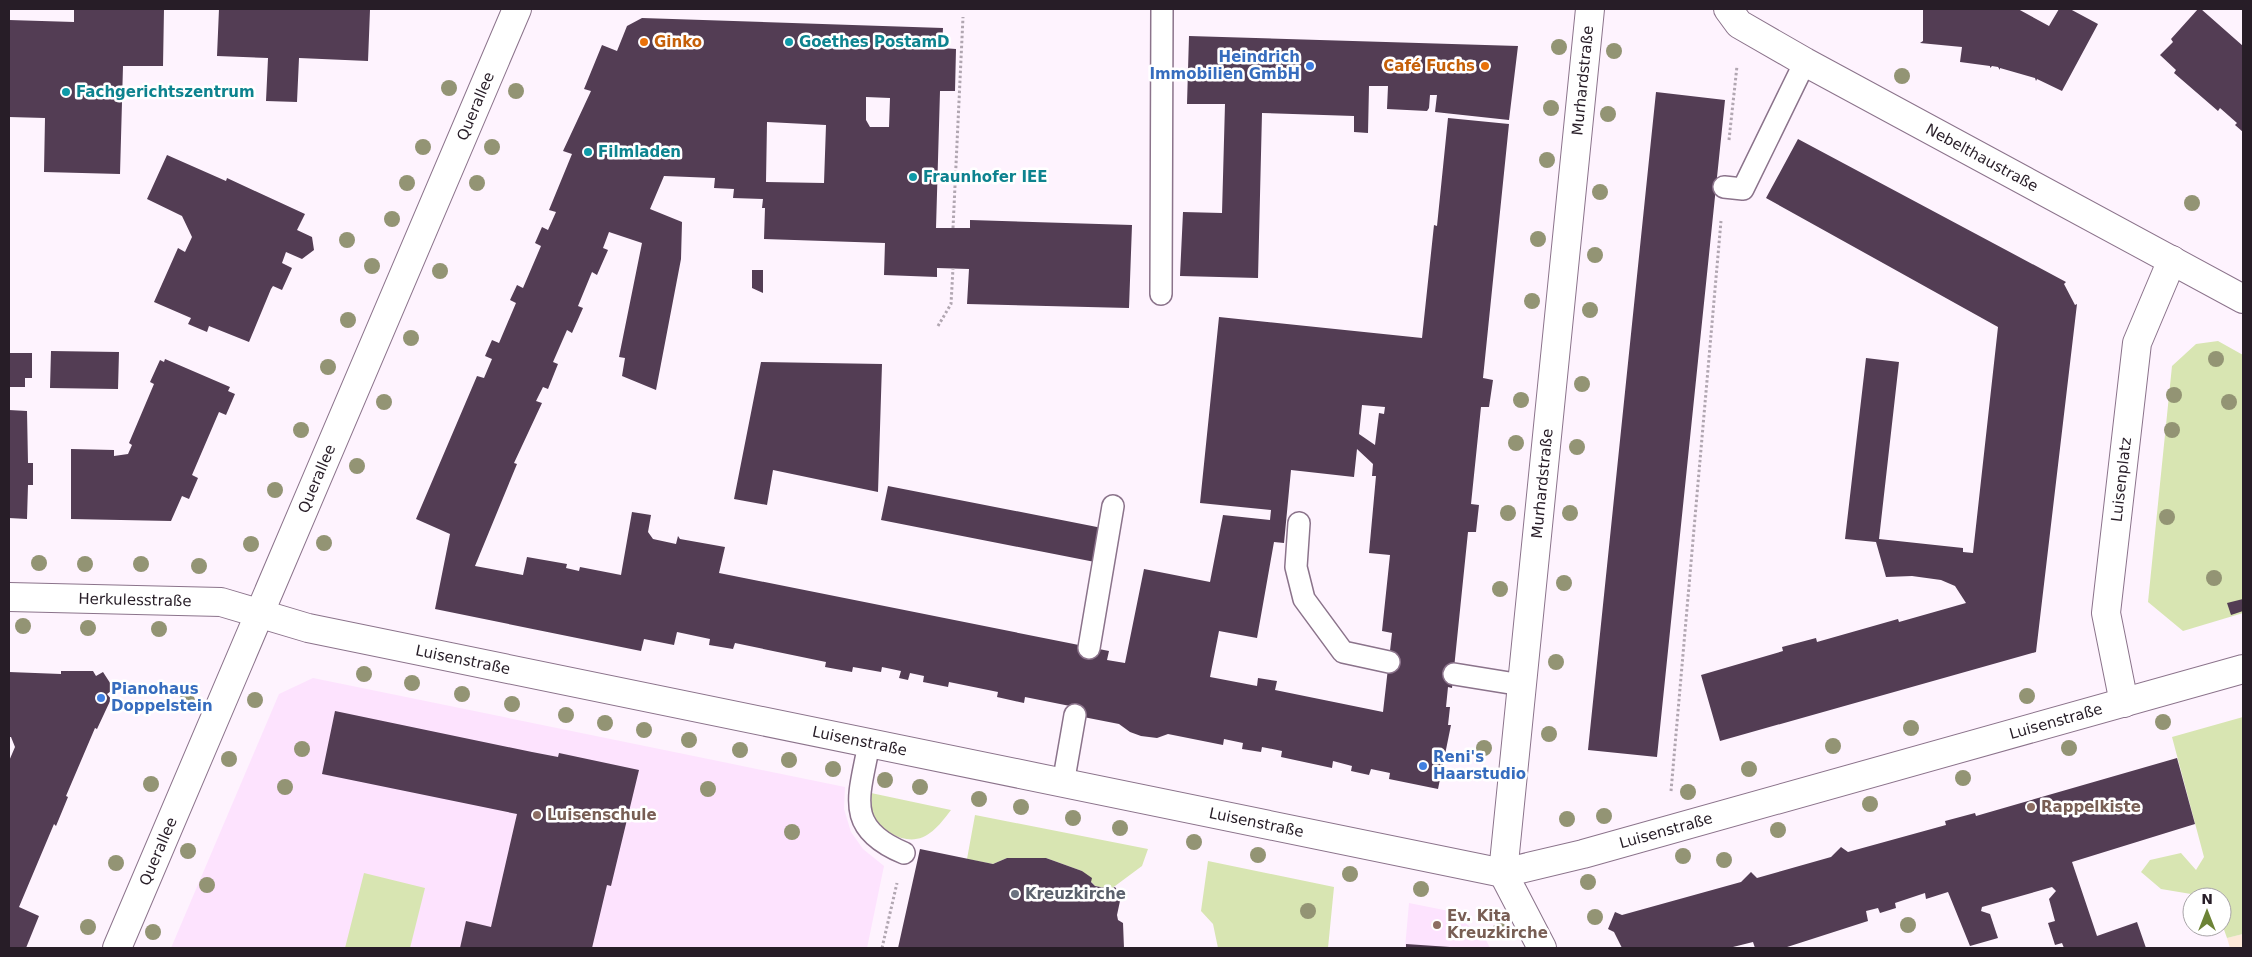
<svg xmlns="http://www.w3.org/2000/svg" width="2252" height="957" font-family="'DejaVu Sans',sans-serif">
  <style>
    .commercial { fill: #fde9d9 }
    .built { fill: #fde3fe }
    .green { fill: #d8e5b2 }
    .building { fill: #533d54; fill-rule: evenodd }
    .lines { fill: none; stroke-linecap: round; stroke-linejoin: round }
    .lane-casing { stroke: #8b738b; stroke-width: 24 }
    .street-casing { stroke: #8b738b; stroke-width: 30 }
    .secondary-casing { stroke: #8b738b; stroke-width: 30 }
    .path { stroke: #b1a6b1; stroke-width: 3; stroke-dasharray: 2.5 2.5; stroke-linecap: butt }
    .lane { stroke: #fff; stroke-width: 21 }
    .street { stroke: #fff; stroke-width: 28 }
    .secondary { stroke: #fff; stroke-width: 28 }
    .tree { fill: #939474 }
    .food-dot { fill: #e8710a; stroke: #fff; stroke-width: 2 }
    .culture-dot { fill: #0f9aa8; stroke: #fff; stroke-width: 2 }
    .shop-dot { fill: #3f7fe0; stroke: #fff; stroke-width: 2 }
    .education-dot { fill: #8d6e63; stroke: #fff; stroke-width: 2 }
    .worship-dot { fill: #6b7280; stroke: #fff; stroke-width: 2 }
    .labels { text-anchor: middle; dominant-baseline: central; stroke-width: 5; stroke-linejoin: round; paint-order: stroke }
    .food-label { font-size: 15px; font-weight: bold; fill: #c56008; stroke: #fff; text-anchor: start }
    .culture-label { font-size: 15px; font-weight: bold; fill: #0d838f; stroke: #fff; text-anchor: start }
    .shop-label { font-size: 15px; font-weight: bold; fill: #366cbe; stroke: #fff; text-anchor: start }
    .street-label { font-size: 15px; fill: #271d27; stroke: #fff }
    .education-label { font-size: 15px; font-weight: bold; fill: #785e54; stroke: #fff; text-anchor: start }
    .worship-label { font-size: 15px; font-weight: bold; fill: #5b616d; stroke: #fff; text-anchor: start }
  </style>
  <rect width="100%" height="100%" fill="#fef3fe"/>
  <path class="commercial" d="M2243,934v14h-13l-3,-10z"/>
  <path class="built" d="M313,678l532,109 -1,22 7,23 12,17 21,17 -17,82h-696l108,-254z
    M1409,903l40,8 36,27 5,10h-85z"/>
  <path class="green" d="M2218,341l25,14v258l-60,18 -35,-29 24,-236 24,-22z
    M2243,717v217l-16,4 -5,-14v-27h-25v-2l-36,-6 -20,-17 9,-12 31,-7 15,17 8,-13 -32,-120z
    M871,793l80,17c-17,23 -32,39 -61,23 -6,-4 -14,-10 -17,-17 -3,-6 -1,-17 -2,-23z
    M975,815l173,34 -6,17 -31,23 -16,-3 -13,-15 -36,-13h-39l-14,6 -26,-5z
    M1208,861l126,26 -6,61h-110l-5,-24 -12,-13z
    M364,873l61,15 -15,60h-65z"/>
  <path class="building" d="M74,9h90l-1,57h-40l-3,108 -76,-2 1,-54 -36,-1v-97l65,2z
    M219,9l151,1 -2,51 -69,-3 -2,44 -31,-1 2,-43 -51,-2z
    M1923,9h95l31,17 10,-17h11l28,15 -36,67 -25,-12 -1,2 -1,-3 -35,-10v2l-2,-3 -6,-1 -2,2v-2l-30,-4 2,-15 -42,-4 3,-2z
    M2198,9h3l42,37v86l-8,-7 2,-2 -17,-15 -2,3 -44,-38 2,-3 -16,-15 13,-13 -2,-3z
    M642,18l301,10 -1,20 14,1 -1,42h-15l-4,137h34v-8l162,5 -3,83 -162,-4 2,-35 -32,-1v9l-53,-2 1,-32 -121,-4 1,-31h-3l1,-9 -30,-1 1,-9 -20,-1 1,-10 -51,-2 -14,33 32,13 -1,37 -25,131 -34,-14 3,-18 -6,-1 23,-114 -33,-11 -6,16 5,2 -11,25 -5,-3 -14,34 5,2 -11,25 -5,-3 -14,32 5,2 -10,25 -5,-2 -7,14 6,2 -28,60 3,1 -42,102 48,9 4,-18 40,7 -1,4 13,3 1,-4 41,8 11,-63 19,3 -3,17 5,7 23,5 2,-8 2,3 45,8 -6,26 390,78 -2,9 18,3 19,-94 66,13 13,-67 47,5 1,-10 -71,-7 19,-186 203,21 12,-113 3,1 11,-108 61,6 -26,254 10,2 -4,27h-8l-10,97 8,1 -3,27h-8l-16,156 -4,-1 -2,20h4l-2,18h3l-13,64 -49,-10 1,-6 -19,-4 -2,6 -18,-4 1,-5 -19,-5 -1,7 -51,-11 1,-6 -20,-4 -1,5 -19,-3 1,-6 -19,-4 -1,6 -55,-11 -11,4 -16,-2 -11,-4 -11,-8 -51,-10 2,-8 -45,-9 -1,6 -27,-6 1,-5 -49,-10 -1,5 -25,-5 1,-6 -14,-3 -2,7 -9,-2 2,-7 -19,-4 -1,5 -28,-5 -1,5 -27,-5 1,-5 -91,-19 -2,6 -24,-4 1,-6 -33,-7 -3,13 -30,-6 -3,12 -206,-42 15,-75 -34,-15 61,-143 7,2 8,-19 -7,-3 7,-16 7,3 17,-40 -6,-3 7,-15 6,3 18,-42 -6,-3 7,-16 6,3 8,-18 -7,-2 23,-56 -9,-3 28,-60 -7,-2 18,-44 15,6 10,-25zM866,97l24,1 -1,29h-19l-4,-7zM767,122l59,3 -2,58 -58,-1zM1362,405l23,2 -1,7 -5,-1 -4,32 -16,-11zM1357,449l16,15 -1,12h4l-7,77 21,2 -8,76 10,2 -9,79 -108,-22 2,-9 -19,-3 -1,8 -47,-9 9,-46 38,7 17,-96 10,1 7,-73 63,7z
    M1189,36l329,10 -9,74 -74,-8 2,-17h-7l-1,13 -2,3 -40,-2 1,-23h-19l-1,47 -14,-1v-16l-92,-3 -4,165 -78,-2 3,-64 39,1 3,-109h-38z
    M1656,92l69,8 -68,657 -69,-7z
    M1798,139l268,143 -2,2 11,21 2,-1 -41,348 -316,89 -19,-66 82,-24 -1,-4 34,-9 1,4 81,-23 1,3 67,-19 -11,-17 -14,-6 -29,-4 -26,1 -10,-35 -31,-3 21,-181 33,4 -20,177 84,9v4l10,1 25,-226 -232,-129z
    M167,155l59,26 1,-3 78,36 -8,16 15,7 2,13 -12,9 -16,-7 -4,11 10,5 -10,22 -9,-4 -2,3 -22,53 -40,-16 -2,6 -19,-8 3,-6 -37,-16 24,-54 7,4 7,-15 -10,-21 -35,-17z
    M752,270h11v23l-11,-5z
    M51,351l68,1 -1,37 -68,-1z
    M9,353h23v25h-7v9h-16z
    M165,359l65,28 -2,4 7,3 -9,21 -7,-3 -27,63 6,3 -9,21 -7,-3 -11,25 -100,-2v-70l43,1v6l14,-2 4,-9 -3,-2 25,-59 -4,-2 10,-22 4,2z
    M761,362l121,2 -4,128 -105,-22 -6,35 -33,-6z
    M9,410l18,1 1,52h5v22h-5l-1,34 -18,-1z
    M888,486l214,42 -7,34 -214,-42z
    M2243,599v12l-12,4 -4,-12z
    M61,671h32l3,5 7,-4 11,17 -7,5 4,5 -14,30 -2,-1 -29,68 2,1 -12,29 -2,-2 -35,83 20,9 -13,32h-17v-187l6,-14 -4,-10h-2v-65l52,2z
    M335,711l197,41 26,5 1,-4 80,17 -28,116 -4,-1 -15,63h-132l6,-27 25,6 26,-113 -195,-40z
    M2177,758l18,66 -123,38 25,74 40,-14 9,26h-82l-2,-5 -7,2 -7,-22 7,-2 -6,-22 7,-8 -4,-4 -70,20 -1,4 9,3 8,24 -28,8 -22,-54 -22,7 -1,-6 -30,10 1,5 -16,5 -2,-5 -12,3 2,10 -84,27h-29l-2,-6 -24,6h-107l-8,-16 -6,-3 7,-17 7,3 119,-33 10,-10 6,6 74,-21 10,-10 7,5 98,-27 -1,-4 30,-8 1,3z
    M920,849l73,15 14,-6h39l36,13 10,7 -1,4 4,4 16,3 4,-2 8,12 -3,2 -3,14 1,5 5,3 1,25h-226z
    M1406,944l44,3v1h-44z"/>
  <g class="lines">
    <defs>
      <path id="lane" d="M1724,187l19,2 62,-127
        M1161,294l1,-285
        M1299,523l-3,44 8,32 39,53 46,10
        M1089,648l24,-142
        M1454,674l68,11
        M869,744c-10,53 -25,84 35,109
        M1063,784l12,-69"/>
      <g id="street">
        <path id="s1" d="M1728,9l11,15 66,38 438,237"/>
        <path id="s2" d="M9,597l212,5 87,26 1195,245 80,-19 660,-185"/>
        <path id="s3" d="M2124,703l-18,-90 31,-270 35,-83"/>
        <path id="s4" d="M1542,948l-39,-75 87,-864"/>
      </g>
      <g id="secondary">
        <path id="s5" d="M117,948l400,-939"/>
      </g>
    </defs>
    <use href="#lane" class="lane-casing"/>
    <use href="#street" class="street-casing"/>
    <use href="#secondary" class="secondary-casing"/>
    <path class="path" d="M1729,140l8,-74
      M953,228l10,-211
      M938,326l13,-22 2,-36
      M1671,791l50,-570
      M882,948l15,-65"/>
    <use href="#lane" class="lane"/>
    <use href="#street" class="street"/>
    <use href="#secondary" class="secondary"/>
  </g>
  <g class="tree">
    <circle cx="1559" cy="47" r="8"/>
    <circle cx="1614" cy="51" r="8"/>
    <circle cx="1902" cy="76" r="8"/>
    <circle cx="449" cy="88" r="8"/>
    <circle cx="516" cy="91" r="8"/>
    <circle cx="1551" cy="108" r="8"/>
    <circle cx="1608" cy="114" r="8"/>
    <circle cx="423" cy="147" r="8"/>
    <circle cx="492" cy="147" r="8"/>
    <circle cx="1547" cy="160" r="8"/>
    <circle cx="407" cy="183" r="8"/>
    <circle cx="477" cy="183" r="8"/>
    <circle cx="1600" cy="192" r="8"/>
    <circle cx="2192" cy="203" r="8"/>
    <circle cx="392" cy="219" r="8"/>
    <circle cx="1538" cy="239" r="8"/>
    <circle cx="347" cy="240" r="8"/>
    <circle cx="1595" cy="255" r="8"/>
    <circle cx="372" cy="266" r="8"/>
    <circle cx="440" cy="271" r="8"/>
    <circle cx="1532" cy="301" r="8"/>
    <circle cx="1590" cy="310" r="8"/>
    <circle cx="348" cy="320" r="8"/>
    <circle cx="411" cy="338" r="8"/>
    <circle cx="2216" cy="359" r="8"/>
    <circle cx="328" cy="367" r="8"/>
    <circle cx="1582" cy="384" r="8"/>
    <circle cx="2174" cy="395" r="8"/>
    <circle cx="1521" cy="400" r="8"/>
    <circle cx="384" cy="402" r="8"/>
    <circle cx="2229" cy="402" r="8"/>
    <circle cx="301" cy="430" r="8"/>
    <circle cx="2172" cy="430" r="8"/>
    <circle cx="1516" cy="443" r="8"/>
    <circle cx="1577" cy="447" r="8"/>
    <circle cx="357" cy="466" r="8"/>
    <circle cx="275" cy="490" r="8"/>
    <circle cx="1508" cy="513" r="8"/>
    <circle cx="1570" cy="513" r="8"/>
    <circle cx="2167" cy="517" r="8"/>
    <circle cx="324" cy="543" r="8"/>
    <circle cx="251" cy="544" r="8"/>
    <circle cx="39" cy="563" r="8"/>
    <circle cx="85" cy="564" r="8"/>
    <circle cx="141" cy="564" r="8"/>
    <circle cx="199" cy="566" r="8"/>
    <circle cx="2214" cy="578" r="8"/>
    <circle cx="1564" cy="583" r="8"/>
    <circle cx="1500" cy="589" r="8"/>
    <circle cx="23" cy="626" r="8"/>
    <circle cx="88" cy="628" r="8"/>
    <circle cx="159" cy="629" r="8"/>
    <circle cx="1556" cy="662" r="8"/>
    <circle cx="364" cy="674" r="8"/>
    <circle cx="412" cy="683" r="8"/>
    <circle cx="462" cy="694" r="8"/>
    <circle cx="2027" cy="696" r="8"/>
    <circle cx="255" cy="700" r="8"/>
    <circle cx="187" cy="701" r="8"/>
    <circle cx="512" cy="704" r="8"/>
    <circle cx="566" cy="715" r="8"/>
    <circle cx="2163" cy="722" r="8"/>
    <circle cx="605" cy="723" r="8"/>
    <circle cx="1911" cy="728" r="8"/>
    <circle cx="644" cy="730" r="8"/>
    <circle cx="1549" cy="734" r="8"/>
    <circle cx="689" cy="740" r="8"/>
    <circle cx="1833" cy="746" r="8"/>
    <circle cx="1484" cy="748" r="8"/>
    <circle cx="2069" cy="748" r="8"/>
    <circle cx="302" cy="749" r="8"/>
    <circle cx="740" cy="750" r="8"/>
    <circle cx="229" cy="759" r="8"/>
    <circle cx="789" cy="760" r="8"/>
    <circle cx="833" cy="769" r="8"/>
    <circle cx="1749" cy="769" r="8"/>
    <circle cx="1963" cy="778" r="8"/>
    <circle cx="885" cy="780" r="8"/>
    <circle cx="151" cy="784" r="8"/>
    <circle cx="285" cy="787" r="8"/>
    <circle cx="920" cy="787" r="8"/>
    <circle cx="708" cy="789" r="8"/>
    <circle cx="1688" cy="792" r="8"/>
    <circle cx="979" cy="799" r="8"/>
    <circle cx="1870" cy="804" r="8"/>
    <circle cx="1021" cy="807" r="8"/>
    <circle cx="1604" cy="816" r="8"/>
    <circle cx="1073" cy="818" r="8"/>
    <circle cx="1567" cy="819" r="8"/>
    <circle cx="1120" cy="828" r="8"/>
    <circle cx="1778" cy="830" r="8"/>
    <circle cx="792" cy="832" r="8"/>
    <circle cx="1194" cy="842" r="8"/>
    <circle cx="188" cy="851" r="8"/>
    <circle cx="1258" cy="855" r="8"/>
    <circle cx="1683" cy="856" r="8"/>
    <circle cx="1724" cy="860" r="8"/>
    <circle cx="116" cy="863" r="8"/>
    <circle cx="1350" cy="874" r="8"/>
    <circle cx="1588" cy="882" r="8"/>
    <circle cx="207" cy="885" r="8"/>
    <circle cx="1421" cy="889" r="8"/>
    <circle cx="1308" cy="911" r="8"/>
    <circle cx="1595" cy="917" r="8"/>
    <circle cx="1908" cy="925" r="8"/>
    <circle cx="88" cy="927" r="8"/>
    <circle cx="1500" cy="931" r="8"/>
    <circle cx="153" cy="932" r="8"/>
  </g>
  <g class="food-dot">
    <circle cx="644" cy="42" r="5"/>
    <circle cx="1485" cy="66" r="5"/>
  </g>
  <g class="culture-dot">
    <circle cx="789" cy="42" r="5"/>
    <circle cx="66" cy="92" r="5"/>
    <circle cx="588" cy="152" r="5"/>
    <circle cx="913" cy="177" r="5"/>
  </g>
  <g class="shop-dot">
    <circle cx="1310" cy="66" r="5"/>
    <circle cx="101" cy="698" r="5"/>
    <circle cx="1423" cy="766" r="5"/>
  </g>
  <g class="education-dot">
    <circle cx="2031" cy="807" r="5"/>
    <circle cx="537" cy="815" r="5"/>
    <circle cx="1437" cy="925" r="5"/>
  </g>
  <circle class="worship-dot" cx="1015" cy="894" r="5"/>
  <g class="labels">
    <g class="food-label">
      <text x="654" y="42">Ginko</text>
      <text x="1475" y="66" text-anchor="end">Café Fuchs</text>
    </g>
    <g class="culture-label">
      <text x="799" y="42">Goethes PostamD</text>
      <text x="76" y="92">Fachgerichtszentrum</text>
      <text x="598" y="152">Filmladen</text>
      <text x="923" y="177">Fraunhofer IEE</text>
    </g>
    <g class="shop-label">
      <text x="1300" y="57" text-anchor="end">Heindrich<tspan x="1300" dy="17">Immobilien GmbH</tspan></text>
      <text x="111" y="689">Pianohaus<tspan x="111" dy="17">Doppelstein</tspan></text>
      <text x="1433" y="757">Reni's<tspan x="1433" dy="17">Haarstudio</tspan></text>
    </g>
    <g class="street-label">
      <text stroke="none"><textPath href="#s4" startOffset="881">Murhardstraße</textPath></text>
      <text stroke="none"><textPath href="#s5" startOffset="915">Querallee</textPath></text>
      <text stroke="none"><textPath href="#s1" startOffset="296">Nebelthaustraße</textPath></text>
      <text stroke="none"><textPath href="#s5" startOffset="510">Querallee</textPath></text>
      <text stroke="none"><textPath href="#s3" startOffset="226">Luisenplatz</textPath></text>
      <text stroke="none"><textPath href="#s4" startOffset="476">Murhardstraße</textPath></text>
      <text stroke="none"><textPath href="#s2" startOffset="126">Herkulesstraße</textPath></text>
      <text stroke="none"><textPath href="#s2" startOffset="461">Luisenstraße</textPath></text>
      <text stroke="none"><textPath href="#s2" startOffset="2096">Luisenstraße</textPath></text>
      <text stroke="none"><textPath href="#s2" startOffset="866">Luisenstraße</textPath></text>
      <text stroke="none"><textPath href="#s2" startOffset="1271">Luisenstraße</textPath></text>
      <text stroke="none"><textPath href="#s2" startOffset="1691">Luisenstraße</textPath></text>
      <text stroke="none"><textPath href="#s5" startOffset="105">Querallee</textPath></text>
    </g>
    <g class="education-label">
      <text x="2041" y="807">Rappelkiste</text>
      <text x="547" y="815">Luisenschule</text>
      <text x="1447" y="916">Ev. Kita<tspan x="1447" dy="17">Kreuzkirche</tspan></text>
    </g>
    <g class="worship-label">
      <text x="1025" y="894">Kreuzkirche</text>
    </g>
  </g>
  <rect width="2252" height="957" fill="none" stroke="#271d27" stroke-width="20"/>
  <g transform="translate(2207 912)"><circle r="24" fill="#ffffff" stroke="#a9a5a9"/>
  <path d="M0-4L9 19L0 12L-9 19Z" fill="#6c8336"/>
  <text y="-8" font-size="14" font-weight="bold" text-anchor="middle" fill="#271d27">N</text>
  </g>
</svg>
